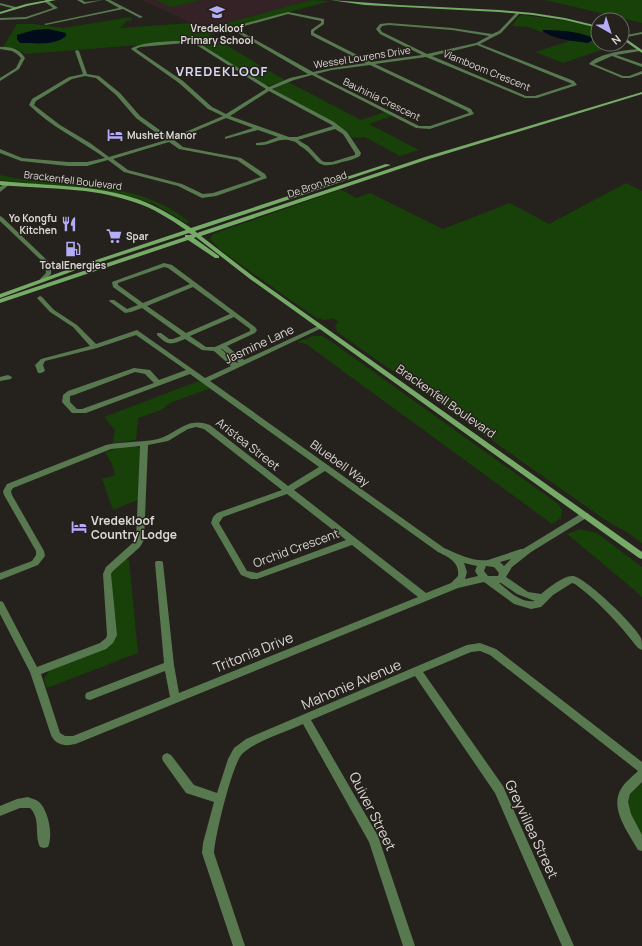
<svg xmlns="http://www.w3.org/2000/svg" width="642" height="946" font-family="Manrope,sans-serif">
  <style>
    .education { fill: #352227 }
    .green { fill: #174108 }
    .water { fill: #000c1b }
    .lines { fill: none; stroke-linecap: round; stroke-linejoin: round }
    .street { fill: #58794f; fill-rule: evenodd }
    .secondary { fill: #75ab67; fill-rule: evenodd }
    .labels { text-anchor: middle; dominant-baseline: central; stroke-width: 3; stroke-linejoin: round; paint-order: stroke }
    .far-poi-label { font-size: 10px; font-weight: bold; fill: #dbd8d5; stroke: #25211c }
    .far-street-label { font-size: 10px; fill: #dbd8d5; stroke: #25211c }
    .street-label { font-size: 12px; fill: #dbd8d5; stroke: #25211c }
    .poi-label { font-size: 12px; font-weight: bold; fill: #dbd8d5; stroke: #25211c; text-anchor: start }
    .far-district-label { font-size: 13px; font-weight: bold; letter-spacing: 1px; fill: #d9d7f4; stroke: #25211c }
    .near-street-label { font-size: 14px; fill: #dbd8d5; stroke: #25211c }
  </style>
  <rect width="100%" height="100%" fill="#25211c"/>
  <path class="education" d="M142,0h169l-107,29z"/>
  <path class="green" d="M156,0h45l-30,7z
    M311,0l19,1 -92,25 -5,3 -24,6 76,45 -13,5h-7l-68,-43 -6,-1 -166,13 -8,-5 -14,-2 14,-23h17l29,4 68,-11 1,3 -5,1 -7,7 72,-5 12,6z
    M545,0h97v23z
    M523,15l45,6 30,7v16h21l-56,19 -28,-11 38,-12 15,3 6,-5 -52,-7 2,2 -16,-6 -16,-1 7,-10z
    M288,82l73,38 24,-8 7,4 -23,8 50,26 -19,6 -35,-19 -13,1 -5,-7 -73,-41 1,-2z
    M0,175c54,13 116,4 167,32 8,4 15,10 23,15l-4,1 -32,-19 -32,-10 -122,-14z
    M626,183l16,8v352l-14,-10 -21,-12 -270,-189 -2,-6 3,-4 -5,-4 -8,2 -9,-2 -96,-68 -10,-11 3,-5 126,-44 5,1 12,7 14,-5 73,36 67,-26 39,21z
    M313,336h9l7,4 228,163 5,6 -1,9 -9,6 -246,-180 -9,-2z
    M199,381l12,7 -41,15 -9,7 -23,8 -2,22 -23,3 2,-13 -11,-13z
    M136,446l4,2 -2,52 -25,10 -11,-31 13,-4 -3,-11 -7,-12 17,-5z
    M580,529l17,4 45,34v30l-10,-9 -65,-54z
    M126,559l3,1 9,93 -91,35 -3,-9 5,-8 61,-25 1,-71 3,-5z
    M642,784v53c-11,-21 -25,-37 0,-53z"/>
  <path class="water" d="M48,29l18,4v3c-11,10 -31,7 -46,7l-3,-4v-4l17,-5z
    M542,30c14,0 40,1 52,9l-6,4c-12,-2 -39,-4 -46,-13z"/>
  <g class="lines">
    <path class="street" d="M45,0h2l11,8 -32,11 -26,1v-2l26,-1 27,-9 -8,-6z
      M77,0h5l3,2 18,-2 -19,4z
      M105,0h5l33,17 -3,1 -17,-9 -77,16 -2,-1 75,-16z
      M0,3l16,4 1,1 -2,1 -15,-4z
      M288,12l36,7v5l-10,7v2l57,29 51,-7 -42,-21 -4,-5 4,-5 9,-1 63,5 40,6 7,-3 18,-19h2v2l-18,19 -21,11 94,37 3,4 -40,13h-12l-99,-41 -51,7 96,45 3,5 -44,15 -14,-1 -104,-53 -18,5 -22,9 62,33 13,10 14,21 -1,3c-5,3 -12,5 -18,6 -28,10 -23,-5 -42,-16 -2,-2 -5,-5 -8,-5 -13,-5 -22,6 -36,4v-2l9,-1 13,-5 -20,-7 -33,9v-2l28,-9 -27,-10 -52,22 9,7 58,11 24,16 2,4 -51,18 -14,2 -24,-12 -54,-14 -16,-12 -21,6h-19l-47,-5 -21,-8v-4l22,9 46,4h19l18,-4c-25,-18 -54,-31 -76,-53l3,-6 37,-22 14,-3 -8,-23 2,-1 2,1 8,23 12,2 21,17 20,23 31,22 52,-22 -15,-7 -29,-26 -48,-34c10,-8 53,-9 66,-7l72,45 21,-9 18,-4 -75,-44 6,-5zM288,14l33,7v2l-10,7v5l55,28 -34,5 -19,4 -75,-42 3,-3zM389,25l63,5 37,6 -13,7 -49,11 -45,-22 -2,-3 2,-3zM185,43l10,1 71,45 -40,25 -14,-7 -29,-26 -47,-32 4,-2zM477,45l93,38 2,1 -37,12h-9l-94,-40zM370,65l97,46 2,2 -39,13h-11l-103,-52 16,-4zM85,76l11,2 20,17 20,23 30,22 -57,17 -19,-14 -30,-18 -26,-20 2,-4 36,-22zM269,91l61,33 3,2 -36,11h-8l-59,-21zM335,129l8,5 12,19v2l-23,7h-7l-3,-1 -14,-15 -10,-6zM169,142l10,7 58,11 24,17 -48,16 -10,1 -21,-10 -54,-14 -15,-11z
      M642,32v2l-20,4v-2z
      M0,47c11,0 19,1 25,11l-6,11 -19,12v-3l16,-10 5,-10 -4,-4 -5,-3 -12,-2z
      M639,49l2,1 -1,1 -24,4 26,9v3l-30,-11 -18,8 29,12h6l13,-5v3l-12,4h-8l-33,-14c10,-11 36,-14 50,-15z
      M5,183l5,1 -10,8v-5z
      M0,216l2,1 48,46 26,5v2l-25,-3v7l-6,6h-4l-1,-1 6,-6 -1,-9 -45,-43z
      M164,263l8,2 83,62 2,3 -2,3 -28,13 17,14 74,-34h4v2l-112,53 234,167c14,6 29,14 44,12l33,-11h2l59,-36h6l1,2 -1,2 -57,35 -19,15 -6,10 22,15 13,2c6,-5 23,-19 32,-18 12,1 63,50 68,62 1,3 1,8 1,12 -6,-2 -9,-9 -13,-13 -16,-20 -34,-38 -54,-53l-3,-1 -19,12 -12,12 -10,2 -17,-5 -30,-22 -26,6 -380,155c-11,4 -22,3 -27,-8l-21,-63 -30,-58v-13l3,1 34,65 63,-24 6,-5 1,-3 -4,-61 3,-7 30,-27 4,-94 -29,3 -98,39 -2,3 1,4 32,56 1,5 -7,9 -38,15v-7l32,-12 4,-6v-4l-32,-56 -1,-4 4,-7 99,-39c17,-4 35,-2 52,-6 20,-6 29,-23 52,-14l78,61 31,-19 -129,-93 -104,39h-14l-10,-11 1,-7 5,-4 66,-23 16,2 9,10 27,-10 -50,-35 -39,13 -52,13 -2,4 2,6 -4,2h-3l-3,-8 6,-6 49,-13 -17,-19 -23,-15 -13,-14 3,-2 2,1 12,13 23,15 19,19 41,-14 68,48 26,-12 -17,-15 -12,-1 -17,-11c-14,6 -17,7 -28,-4v-2h4l8,6h4l8,-3 -39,-28 -11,4 -6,1 -16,-12 1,-1h4l13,9 11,-4 -25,-18 -1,-5zM164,267l4,1 22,16 -47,19 -25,-18v-2zM193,287l37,27 -44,19 -39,-27zM234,317l16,12v2l-35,16h-9l-16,-11zM221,349h1l16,13 -1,1zM135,372l10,2 9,9 -72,26h-5l-7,-7v-6l4,-1zM196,427l8,2 78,61 -65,23 -4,4 -2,6 30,52 10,4h6l95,-34 66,52 -239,96 -5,-28 -11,-102 -1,-2h-6l-1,2 9,100 -78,30 -1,3 1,3 4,1 75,-29 5,26 -97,39h-8l-5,-3 -19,-59 65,-25 7,-6 4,-8 -6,-61 2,-3 27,-24 4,-7 4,-95 20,-4 20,-12zM325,471l113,81c10,5 22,10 20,24l-7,7 -25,10 -132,-103zM287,494l59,46 -89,33 -10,-2 -28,-48 4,-6zM511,559l-7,7 -4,-4zM464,563l13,3 -2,5 3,5 -13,3 2,-7zM486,566l8,1 5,6 -1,3h-10l-4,-5zM499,583h2l16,11 18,7c-14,2 -25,-9 -36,-18z
      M8,375l4,2 -1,2 -11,2v-4z
      M480,643l16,6 146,113v20l-12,12 -2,8 3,12 11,21v16l-4,-1c-9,-17 -29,-41 -17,-61 4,-7 11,-12 17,-18l-148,-116 -10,-4 -9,1 -48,20 80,114 71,160h-12l-67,-153 -80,-117 -104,44 67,116 37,110h-12l-34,-104 -66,-118c-17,8 -48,17 -61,30 -10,11 -27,82 -28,99l31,93h-12l-31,-93 1,-10 11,-41 -28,-9 -23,-32 -1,-3 1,-3 4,-2 4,2 23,30 23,8 11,-34 6,-11 12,-9 221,-94z
      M28,797c5,2 10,3 13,7 8,10 12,32 7,43l-4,1 -4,-1c-6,-13 1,-28 -10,-39h-10l-20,8v-10l17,-7z"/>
    <path class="secondary" d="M48,0h8l-29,6 -27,8v-2l26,-8z
      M330,0l69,5 100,5 34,3 32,5 33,8v2l-33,-8 -32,-5 -34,-3 -134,-7z
      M622,36l20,14v3l-20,-14z
      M642,92v2l-213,65 -228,77 53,41 388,275v7l-3,-1 -389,-279 -54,-42 -2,1 25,18v2h-4l-27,-18 -188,63v-4l185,-62v-2h7l-3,-2 -113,37 -76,28v-4l72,-26 114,-38c-16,-11 -33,-22 -52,-28 -42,-15 -89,-13 -134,-17v-4c46,5 96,3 140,19 18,7 35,17 51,28l195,-64 5,1 -196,66 2,2 228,-76z"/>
  </g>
  <defs>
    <symbol id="school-bare" viewBox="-9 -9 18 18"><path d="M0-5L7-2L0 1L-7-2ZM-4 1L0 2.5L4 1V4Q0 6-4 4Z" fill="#b5acf8" stroke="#25211c" stroke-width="2.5" paint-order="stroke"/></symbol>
    <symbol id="hotel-bare" viewBox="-9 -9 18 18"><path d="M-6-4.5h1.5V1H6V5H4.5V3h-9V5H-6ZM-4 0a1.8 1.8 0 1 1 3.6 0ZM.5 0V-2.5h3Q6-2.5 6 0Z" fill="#b5acf8" stroke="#25211c" stroke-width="2.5" paint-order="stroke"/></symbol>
    <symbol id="restaurant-bare" viewBox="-9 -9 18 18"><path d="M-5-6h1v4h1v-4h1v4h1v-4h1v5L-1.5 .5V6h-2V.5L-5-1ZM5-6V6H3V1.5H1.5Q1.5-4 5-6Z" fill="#b5acf8" stroke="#25211c" stroke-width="2.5" paint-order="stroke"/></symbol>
    <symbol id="supermarket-bare" viewBox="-9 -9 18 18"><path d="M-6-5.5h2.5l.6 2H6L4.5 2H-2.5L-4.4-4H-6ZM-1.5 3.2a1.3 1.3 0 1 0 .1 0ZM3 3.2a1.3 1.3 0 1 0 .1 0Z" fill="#b5acf8" stroke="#25211c" stroke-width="2.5" paint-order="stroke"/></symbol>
    <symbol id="fuel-bare" viewBox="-9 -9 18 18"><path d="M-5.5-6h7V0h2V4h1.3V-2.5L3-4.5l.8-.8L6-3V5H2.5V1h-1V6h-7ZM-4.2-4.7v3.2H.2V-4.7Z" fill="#b5acf8" stroke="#25211c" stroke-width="2.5" paint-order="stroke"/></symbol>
  </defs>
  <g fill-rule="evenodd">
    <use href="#school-bare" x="206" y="1" width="22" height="22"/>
    <use href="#hotel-bare" x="104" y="124" width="22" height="22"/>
    <use href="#restaurant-bare" x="58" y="213" width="22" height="22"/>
    <use href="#supermarket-bare" x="103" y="225" width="22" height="22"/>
    <use href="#fuel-bare" x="62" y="238" width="22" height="22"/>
    <use href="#hotel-bare" x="68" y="516" width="22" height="22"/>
  </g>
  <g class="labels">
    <g class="far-poi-label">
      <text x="217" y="28">Vredekloof<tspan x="217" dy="12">Primary School</tspan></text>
      <text x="127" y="135" text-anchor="start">Mushet Manor</text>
      <text x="57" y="218" text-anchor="end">Yo Kongfu<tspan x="57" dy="12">Kitchen</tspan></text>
      <text x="126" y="236" text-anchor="start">Spar</text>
      <text x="73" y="265">TotalEnergies</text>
    </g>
    <g class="far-street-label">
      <text transform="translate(362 57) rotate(-9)">Wessel Lourens Drive</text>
      <text transform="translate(487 70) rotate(22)">Vlamboom Crescent</text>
      <text transform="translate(382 99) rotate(26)">Bauhinia Crescent</text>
      <text transform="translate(73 180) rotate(7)">Brackenfell Boulevard</text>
      <text transform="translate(317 184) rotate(-19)">De Bron Road</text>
    </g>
    <g class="street-label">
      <text transform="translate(259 344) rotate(-25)">Jasmine Lane</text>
      <text transform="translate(446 401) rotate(35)">Brackenfell Boulevard</text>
      <text transform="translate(248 444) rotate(38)">Aristea Street</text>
      <text transform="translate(340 463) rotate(36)">Bluebell Way</text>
      <text transform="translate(296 548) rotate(-20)">Orchid Crescent</text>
    </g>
    <g class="poi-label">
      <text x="91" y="520">Vredekloof<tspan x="91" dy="14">Country Lodge</tspan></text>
    </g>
    <g class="far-district-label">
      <text x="222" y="71">VREDEKLOOF</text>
    </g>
    <g class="near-street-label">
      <text transform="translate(253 652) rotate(-22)">Tritonia Drive</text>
      <text transform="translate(351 684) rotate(-23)">Mahonie Avenue</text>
      <text transform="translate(373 811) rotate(63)">Quiver Street</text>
      <text transform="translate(532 829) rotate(65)">Greyvillea Street</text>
    </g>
  </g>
  <g transform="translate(610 32) rotate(141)"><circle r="19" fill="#25211c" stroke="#6e6a66"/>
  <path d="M0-3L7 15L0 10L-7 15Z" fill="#b5acf8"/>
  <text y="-6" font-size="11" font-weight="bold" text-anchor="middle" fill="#dbd8d5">N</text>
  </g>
</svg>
